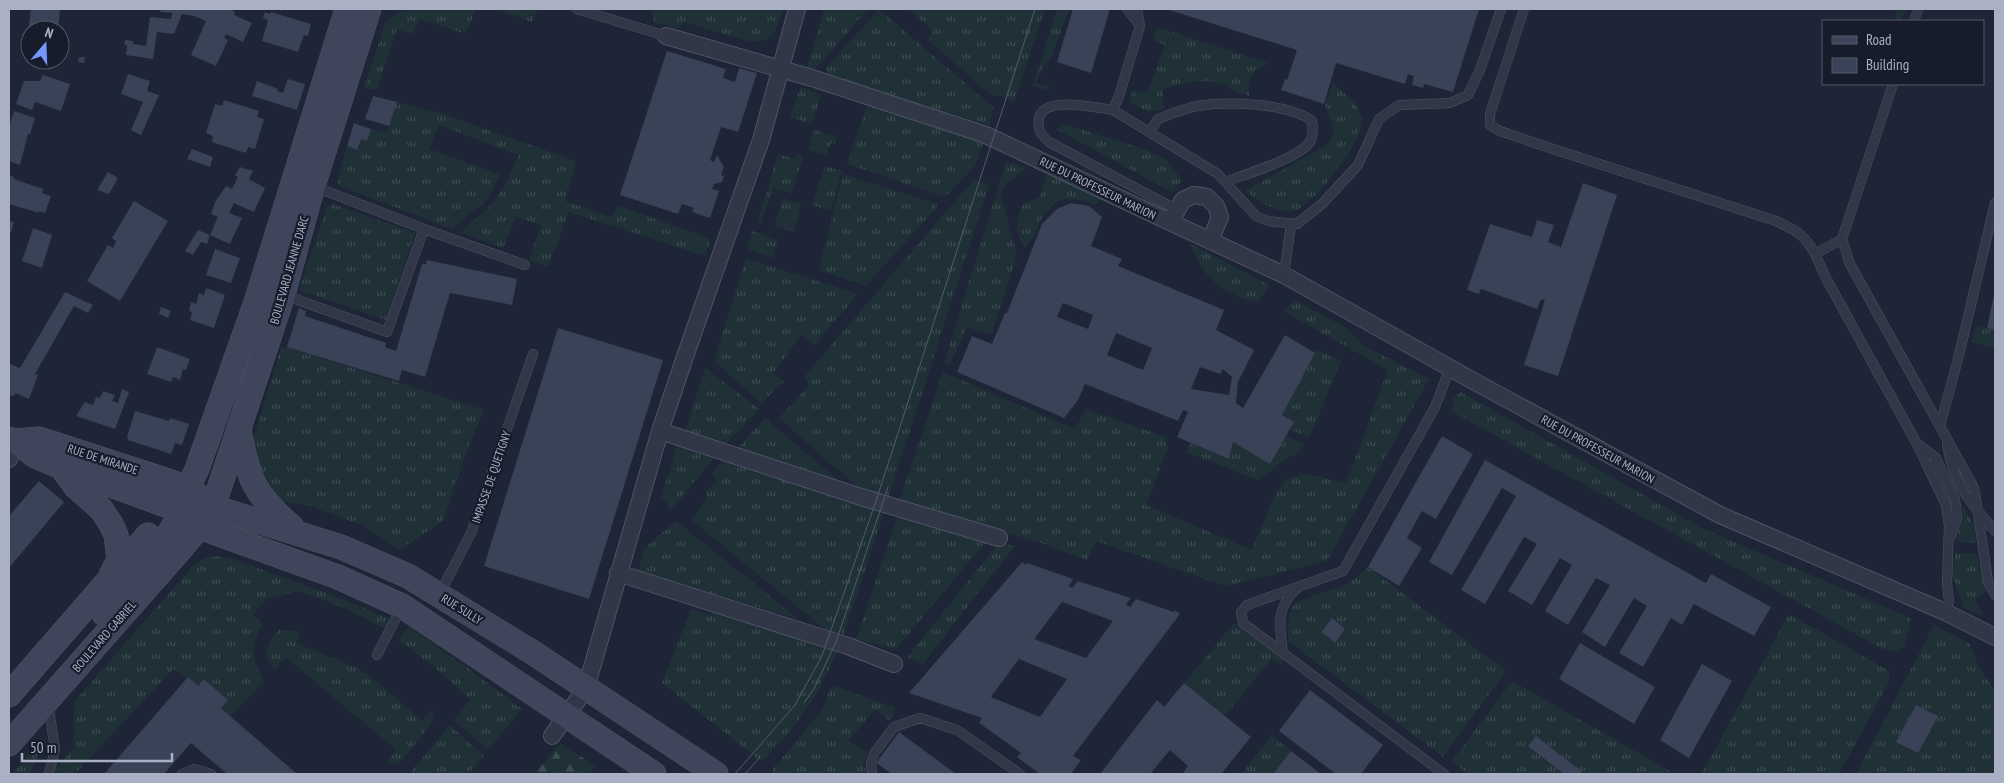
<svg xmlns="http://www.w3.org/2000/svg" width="2004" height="783" font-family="'PT Sans Narrow',sans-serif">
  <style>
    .grass { fill: url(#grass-tufts) }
    .forest { fill: url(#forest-firs) }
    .building { fill: #394257; fill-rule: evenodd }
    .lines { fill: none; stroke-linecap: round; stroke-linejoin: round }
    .lane-casing { stroke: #4e5465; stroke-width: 10 }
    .street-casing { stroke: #4e5465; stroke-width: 18 }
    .secondary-casing { stroke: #4e5465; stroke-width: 25 }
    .lane { stroke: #313747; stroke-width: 9 }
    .street { stroke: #313747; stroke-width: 16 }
    .secondary { stroke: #3f455a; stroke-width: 24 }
    .tram { stroke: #525a6e; stroke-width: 1 }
    .labels { text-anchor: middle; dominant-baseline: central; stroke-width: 4.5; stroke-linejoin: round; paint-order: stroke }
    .street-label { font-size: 12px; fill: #aab1c4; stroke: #171c2b }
  </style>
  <defs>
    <pattern id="grass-tufts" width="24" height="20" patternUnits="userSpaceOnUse" patternTransform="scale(1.25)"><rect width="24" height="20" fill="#1f3137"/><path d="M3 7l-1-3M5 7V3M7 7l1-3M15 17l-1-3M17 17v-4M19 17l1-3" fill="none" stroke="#3d4c52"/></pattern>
    <pattern id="forest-firs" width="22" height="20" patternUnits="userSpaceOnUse" patternTransform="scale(1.25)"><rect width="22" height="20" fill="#1f3137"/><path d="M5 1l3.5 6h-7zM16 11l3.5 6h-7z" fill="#3d4c52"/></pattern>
  </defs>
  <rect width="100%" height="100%" fill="#1d2536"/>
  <path class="grass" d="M412,9h64l-10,25 -47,-15 -6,15 -16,-5 -20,60h-13l21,-66 10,-9z
    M495,9h42l-5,13z
    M651,9h132c-8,22 -8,36 -36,32l-62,-19 -7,7 -24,-7z
    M824,9h44l-48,55 -7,5 -6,-1z
    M879,9l115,99 -5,17 -161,-49 -3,-7z
    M911,9h134l-31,93 -13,-6h-9l-65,-57 6,-8 -23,-21z
    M1057,9h12l-18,49 -9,10 -6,15 15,5 -4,2 -14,-4z
    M1899,9h7l-5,12h-4l-3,-6z
    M1157,27l111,36c-19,8 -18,15 -19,33 -9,-2 -16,-7 -25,-11 -19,-9 -41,-1 -61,4l1,20 -16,3 -18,-9 2,-13 15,3 18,-48 -11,-4z
    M1333,83l21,19 9,16c-2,7 -4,15 -7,22 -6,15 -47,70 -63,71 -19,2 -34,-10 -48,-20l82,-46 6,-9 -1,-11 -7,-21z
    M800,87l21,8 -9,29 -22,-7z
    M397,102l46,12 133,47 -11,40 47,16 5,-12 94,34 -6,17 -136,-44 -21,55 -19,-7 12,-35 -25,-8 -13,31 -41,-15c7,-12 20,-17 28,-27 13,-14 21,-34 29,-51l-80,-30 -10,24 72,26 -18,30 -13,8 -18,16 -112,-43 -3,-5 10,-35 14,-7 6,2 4,-12 16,4z
    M867,105l117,37 -9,24 -30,31 -98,-33z
    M1065,124l81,26 20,9 16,21 -10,12 -116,-63z
    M814,130l23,7 -2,7 -4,-1 -5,12 -18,-5z
    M778,154l16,5 3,-5 7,1 -13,38 -18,-5 -12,36 -4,-1z
    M1006,162l22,5 -20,15 -8,10 17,63 -26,80 -24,-8 -18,40 -5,-4z
    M825,166l17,5 -12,40 -18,-6z
    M1048,170l57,26 -9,9 -14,-5 -21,-1c-7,5 -13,10 -18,17 -9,14 -4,19 -19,32 -9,-19 -9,-25 -1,-44l17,-7z
    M843,174l94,30 -1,4 -70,78 -47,-16z
    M974,179l15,6 -100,311 -29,-7 -81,-71 30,-33 -5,-8z
    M783,198l18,6 -7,28 -20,-6z
    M333,204l82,29 -29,87 -87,-30 28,-83z
    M752,231l26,9 -5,18 -26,-9z
    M1191,244l78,41 -12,18c-35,-12 -54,-23 -66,-59z
    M746,258l112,36 -44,52 -13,-11 -28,39 11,8 -23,21 -47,-42z
    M1295,300l53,29 13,15 68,35 -102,182 -102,25 -129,-45 -9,19 -46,-17 -142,-42 44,-129 132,57 11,-20 80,28 2,10 -22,58 106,45 24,-57 9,-12 15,-7 16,2 30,7 42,-113 -105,-59z
    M1976,325l19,5v19l-23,-7z
    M287,347l197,63 -20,48 -21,63 -44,29 -37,-25 -55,-20 -27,-4 -30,-51 31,-102z
    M1316,349l25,12 -32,77 -20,-9 4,-8 -11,-6z
    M705,368l54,41 -35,37 -39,-13z
    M1461,392l243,137 207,89 -7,30 -7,4 -14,-3 -432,-238 3,-7 -1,-6z
    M765,418l77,66 -105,-35z
    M1286,435l18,10 -4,7c-16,6 -27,19 -42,28l-72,-28 4,-9 39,16 4,-17 37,21z
    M678,443l38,12 -44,54 -11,-12z
    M725,458l160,52 -42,126 -18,-7 -134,-109 16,-21 -2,-7 11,-11 -4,-7z
    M1962,503l13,25 1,15 -20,-1 6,-26z
    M899,512l92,24 -95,113 -40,-10z
    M676,521l122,98 -160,-48 6,-22z
    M999,543l16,3 -92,118 -16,-7z
    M1976,553l10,38 -11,9 8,16 -19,-8 -12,-34 3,-20z
    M217,556l13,2 113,41 47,20 -4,10 -46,-23 -43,-15 -30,8 -15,16 11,9c-14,22 -11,35 1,57l-34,35 -9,-8 7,-8 -23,-21 -7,7 -25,-17 -98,105h-15l-5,-5 19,-21v-46l118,-135 12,-9z
    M1368,567l138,104 -63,86 -154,-115 -2,-17 6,-20 12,-6 43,-15z
    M691,609l19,6 3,-5 126,40 -19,37 -23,36 -35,39 -100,-79z
    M1789,614l100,57v11l-50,92h-135l-2,-1z
    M1234,623l49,36v6l-11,-7 -47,58 -41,-33z
    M1934,625l36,19 8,21 17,26v83h-139z
    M408,627l56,38 58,44 -34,41 -34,-30 16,-20 -31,-29 -40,-31z
    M279,630l21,1 -3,12 60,25 14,9 51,44 10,-12 2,11 -32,41 -7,4 -9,-2 10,-13 -110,-93 -11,12c-13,-13 -9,-26 4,-39z
    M1512,681l163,93h-208l-15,-13z
    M835,686l60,22 -5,13 -15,-12 -27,32 20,11 -4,13 2,9h-93v-5l49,-59 8,-21z
    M450,725l34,31 -16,18h-59z
    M1272,735l19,16 -18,23h-32z
    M37,745l3,3c-2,10 -6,17 -10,26h-16v-2z"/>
  <path class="forest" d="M560,743l36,23 -7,8h-55z"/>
  <path class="building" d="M31,9h29l-2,21h-28v10h-3z
    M161,9h68l6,3 -1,3 18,8 -9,19 -17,-8 -2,4 4,2 -12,26 -25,-11 15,-34 -12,-5 -12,-2 -8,20 -17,-2 -4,27 -27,-4 1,-10h-3l1,-5 8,1v3l13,2 4,-29 21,2 1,-6 -12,-1z
    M1073,9h37l-19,64 -34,-11z
    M1166,9h313l-26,83 -29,-8 -1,4 -11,-3 2,-9 -6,-2 -3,10 -69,-21 -12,41 -43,-14 4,-11 2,1 10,-30z
    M265,12l5,2 1,-2 40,12 -3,12 -4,-1 -6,17 -36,-11 6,-21 -5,-2z
    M667,51l59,18 -3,9 12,4 4,-14 18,5 -19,59 -17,-5 -11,33 4,2 3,-7 7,12 -3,8 3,1 -2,6 -8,2 -2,5 7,2 -9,27 -18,-6 2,-4 -12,-4 -4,10 -58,-19z
    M79,57h6l-1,6 -6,-1z
    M128,74l22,7 -3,10 12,4 -18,40 -10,-5 12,-28 -22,-8z
    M43,75l27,9 -9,27 -26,-9 -3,8 -16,-6 8,-23h16z
    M288,79l17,5 -8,26 -45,-14 5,-15 21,8 -1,2 6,2z
    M373,96l24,6 -8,24 -24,-7z
    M224,100l35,11 -2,6 7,2 -9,30 -7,-2 -2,6 -34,-11 1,-6 -7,-3 9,-29 7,2z
    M14,111l21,7 -5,16h-2l-8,31 -11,-4v-34z
    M354,123l17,6 -4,12 -6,-2 -4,11 -10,-4z
    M192,149l21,8 -3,10 -23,-8z
    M240,167l13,4 -4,8 16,9 -11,24 -20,-9 -5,10 13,5 -12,26 -20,-9 8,-18 -7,-3 4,-12 11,-16 6,3 6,-12 -3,-2z
    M108,172l10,6 -9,16 -12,-4z
    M9,175l5,2v2l29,10 -1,4 9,3 -6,17 -6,-2v2l-30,-9z
    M1583,183l34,12 -59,181 -34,-11 21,-65 -4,-1 -4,10 -56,-20 -2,5 -12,-4 23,-66 42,13 5,-17 17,5 -6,17 13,5z
    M134,201l34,20 -48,80 -33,-20 21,-36 5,3 3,-7 -4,-3z
    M1071,203l18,3 13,11 -11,29 31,13 -4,7 106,44 -8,20 38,20 -16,32 -2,21 7,5 42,-73 30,18 -33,62 12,7 -24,42 -37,-22 -4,17 -52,-22 11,-25 -5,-2 -5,11 -93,-37 -7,16 -14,18 -107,-46 15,-36 20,8 13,-31h2l35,-89 15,-15zM1063,303l30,12 -5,14 -31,-12zM1116,333l36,15 -9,22 -36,-15zM1200,367l20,7 3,-5 9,8 -3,18 -38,-6z
    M9,221l5,1 -3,11 -2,-1z
    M33,228l19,7 -10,33 -20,-7z
    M198,230l12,5 -3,9 -6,-2 -8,13 -8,-4z
    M215,249l25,9 -9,25 -25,-8z
    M427,260l90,19 -5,26 -62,-12 -25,84 -23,-7 -3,11 -112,-34 12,-39 7,3 -1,5 81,27 -1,4 11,4 26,-87h4z
    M206,288l19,7 -11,33 -24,-8 2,-8 -3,-1 2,-9 5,2 3,-11 5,2z
    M65,292l28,13 -5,8 -14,-7 -39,68 3,1 -9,24 -14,-6 -1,3 -3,-1 -2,2v-28l1,-5 10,4z
    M1994,295h1v35l-8,-2z
    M161,307l10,4 -3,7 -9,-4z
    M558,328l105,32 -74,239 -105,-33z
    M157,347l33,12 -4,11 -3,-1 -3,11 -7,-3 -2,5 -24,-8z
    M122,389l7,3 -14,37 -39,-13 9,-14 8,3 3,-8 4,1 3,-7 12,4 -3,6 6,2z
    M135,411l34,10 1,-3 19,6 -7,21 -7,-2 -4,11 -43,-14 -1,-3z
    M1442,436l31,18 -37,65 -14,-8 -15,27 15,10 -23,38 -31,-19z
    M1485,460l221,123 5,-9 60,33 -17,29 -60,-32 -12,21 -11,-7 -28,49 -24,-14 28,-47 -13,-8 -29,49 -23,-15 28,-47 -14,-7 -28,47 -23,-14 27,-46 -12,-7 -28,47 -24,-14 29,-47 -13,-7 -39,67 -24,-14 55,-94 -14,-8 -50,87 -23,-13z
    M39,481l25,21 -55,66v-52z
    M1022,562l4,3 1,-2 46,16 -4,7 3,2 6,-7 53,17 -5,6 4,3 6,-8 38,13 1,-2 5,4 -107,142 8,4 -10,14h-31l-23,-17 4,-4 -42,-30 3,-5 -73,-25zM1062,602l51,19 -27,37 -52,-19zM1019,659l48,20 -27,38 -49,-20z
    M1332,618l13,11 -10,14 -13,-11z
    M1580,643l75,44 -21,37 -75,-45z
    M1702,664l30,17 -43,77 -29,-18z
    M188,677l10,9 6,-7 24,21 -7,8 76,66h-70l-36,-31 -27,31h-60z
    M1184,683l67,54 -30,37h-39l6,-8 -18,-16 -20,24h-50l57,-74 7,7z
    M1310,690l73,55 -22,29h-25l-57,-43z
    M1916,705l22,11 -20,37 -22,-11z
    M899,732l57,42h-64l-16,-11z
    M1536,736l46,36 -2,2h-16l-36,-28z
    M1291,751l30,23h-48z"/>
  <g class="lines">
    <defs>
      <path id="lane" d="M577,9l89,27
        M1127,9l12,15
        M1137,9l3,17 -21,70 -6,14c-17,-2 -68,-15 -74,8 -2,11 2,17 10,24l128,68
        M1524,9l-34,105v11l10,6 50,17 226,73c20,9 28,13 39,33
        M1914,21l4,-12
        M1113,110l105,64 38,42 12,5 29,3 26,-21 35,-38 21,-46 20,-14 51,-2 18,-8 12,-25 21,-61
        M1150,131l8,-12c13,-5 27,-11 40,-13 29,-5 90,-3 114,15 1,6 1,13 -1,19 -7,17 -68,35 -86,42
        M424,229l101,36
        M1842,239l51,-155
        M1284,275l7,-51
        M284,295l103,37 37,-103 -111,-43
        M1940,426l19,-71 36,-152
        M1947,444c6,39 22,58 48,87
        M1919,445l17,13 19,41 2,18 -6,19
        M439,595l32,-62 62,-179
        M1945,612l4,-11 -2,-17 2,-59 -3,-20 -29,-61 -91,-166 -11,-24 27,-15 8,25 123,222 2,6 13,90 7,13
        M1283,652c-4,-26 -7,-45 14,-64
        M377,655l25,-49
        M48,703l7,46 -6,25
        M182,774l12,-5 17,5
        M872,774l-1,-12 4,-10 19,-25 26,-9 37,12 63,44
        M1444,774l-201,-151 -2,-11 6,-7 96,-34 92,-164 15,-39"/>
      <path id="street" d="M666,36l146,42 174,57 184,87
        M1210,241l10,-24 -4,-11 -9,-9 -13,-2 -11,5 -13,22 114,53 193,108 243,132 225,97 50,25
        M660,431l201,66 138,41
        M9,459l7,-18
        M618,573l230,73 46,18
        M552,736l34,-48 74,-257 28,-83 73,-208 36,-131"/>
      <path id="secondary" d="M239,430c10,49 14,64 53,97
        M9,439l7,2 19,15 26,11 110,40 28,20 139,50 64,29 252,168
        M16,441l23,-2 123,40 26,9 25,19 128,40 67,29 127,78 181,120
        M62,468l14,19 25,22 10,15 5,11 3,25 -8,15
        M104,614l62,-76 18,-29 4,-21 9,-19 59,-167 91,-293
        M9,695l139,-160
        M9,744l171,-194 19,-23 14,-20 70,-212 30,-109 56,-177"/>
    </defs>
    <use href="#lane" class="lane-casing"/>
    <use href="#street" class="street-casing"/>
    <use href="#secondary" class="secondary-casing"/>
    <use href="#lane" class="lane"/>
    <use href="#street" class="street"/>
    <use href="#secondary" class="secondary"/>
    <path class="tram" d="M804,703l11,-16 21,-45 52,-155
      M735,774l60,-69 27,-49 54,-155 159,-492
      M745,774l15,-17"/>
  </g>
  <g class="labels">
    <g class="street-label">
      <text transform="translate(1098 188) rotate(26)">RUE DU PROFESSEUR MARION</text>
      <text transform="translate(289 270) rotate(-74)">BOULEVARD JEANNE D'ARC</text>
      <text transform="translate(1598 449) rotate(29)">RUE DU PROFESSEUR MARION</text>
      <text transform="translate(103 459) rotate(18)">RUE DE MIRANDE</text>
      <text transform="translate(491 477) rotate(-71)">IMPASSE DE QUETIGNY</text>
      <text transform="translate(462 609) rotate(32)">RUE SULLY</text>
      <text transform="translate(104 636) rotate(-49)">BOULEVARD GABRIEL</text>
    </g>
  </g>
  <rect width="2004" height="783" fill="none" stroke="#aab1c4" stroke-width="20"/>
  <rect x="1822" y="20" width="162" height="65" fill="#171c2b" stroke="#525868"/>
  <rect x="1832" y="36" width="25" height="8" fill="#3f455a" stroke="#525868"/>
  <text x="1866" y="45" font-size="15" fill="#aab1c4">Road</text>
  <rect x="1832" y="58" width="25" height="15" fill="#394257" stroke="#525868"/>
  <text x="1866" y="70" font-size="15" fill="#aab1c4">Building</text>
  <g transform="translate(45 45) rotate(19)"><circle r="24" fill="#171c2b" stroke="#525868"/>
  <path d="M0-4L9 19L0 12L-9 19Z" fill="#7697fe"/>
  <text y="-8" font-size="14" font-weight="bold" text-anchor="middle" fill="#aab1c4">N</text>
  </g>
  <path d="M22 753v8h150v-8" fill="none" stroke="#aab1c4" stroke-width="2.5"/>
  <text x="30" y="753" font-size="15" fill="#aab1c4" stroke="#171c2b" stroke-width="4" paint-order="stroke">50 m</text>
</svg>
